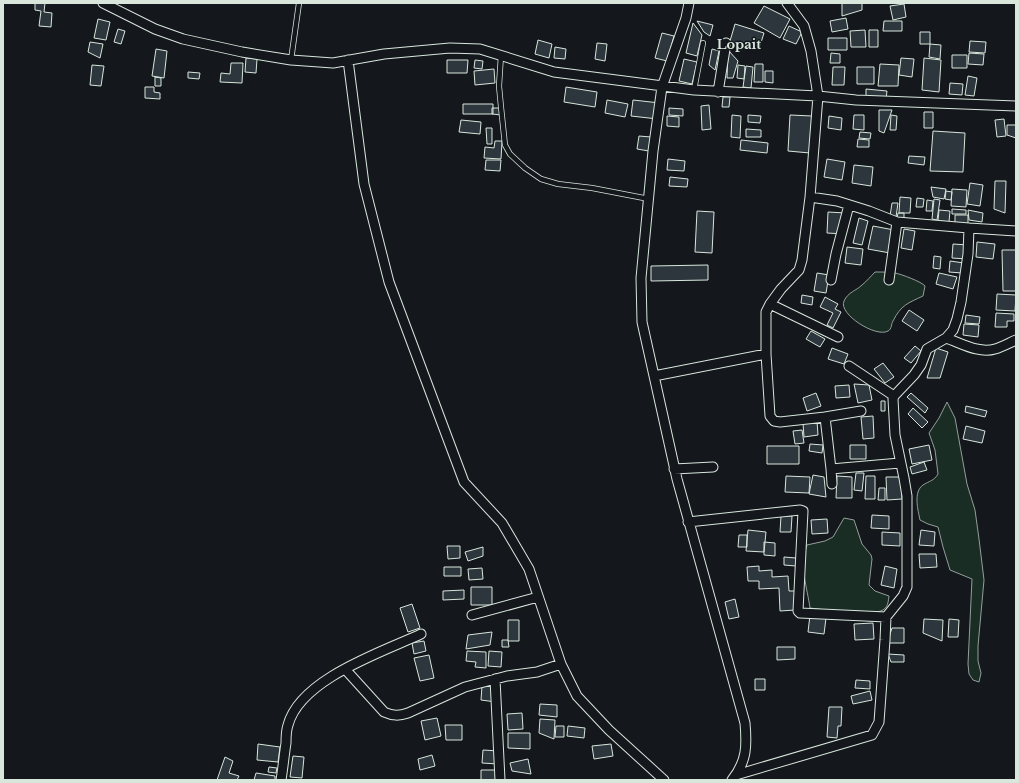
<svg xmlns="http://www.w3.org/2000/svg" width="1019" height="783" font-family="'Libre Baskerville',serif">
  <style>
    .green { fill: #1a2d24; stroke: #939e99 }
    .building { fill: #2c363c; stroke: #d8e6dc }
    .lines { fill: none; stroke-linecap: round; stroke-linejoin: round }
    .service-casing { stroke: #d8e6dc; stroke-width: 6 }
    .minor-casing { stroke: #d8e6dc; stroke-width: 11 }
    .service { stroke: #14181c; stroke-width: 4.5 }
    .minor { stroke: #14181c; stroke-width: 9 }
    .labels { text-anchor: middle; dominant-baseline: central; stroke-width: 3; stroke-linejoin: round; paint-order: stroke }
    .quarter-label { font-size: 13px; font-weight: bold; fill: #d8e6dc; stroke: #14181c }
  </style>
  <rect width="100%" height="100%" fill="#14181c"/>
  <path class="green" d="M875,272c7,0 14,0 20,1 6,1 27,9 30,13l-2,10c-15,7 -22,9 -30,25 -2,3 -1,8 -5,10 -12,7 -50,-17 -44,-30 4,-9 12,-10 18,-16 5,-4 9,-9 13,-13z
    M947,402l8,16 12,66 8,26 4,29 5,41 -6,66v15l3,12 -2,9 -6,-2 -4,-6 -1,-10 4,-85 -22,-9 -7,-23 -5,-20 -10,-3 -8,-4c-2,-10 -7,-28 3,-35 6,-4 11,-4 15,-11l-3,-24 -6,-17 10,-15z
    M844,518l10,2 8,24 9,11 1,4 -3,26 6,6 14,5c-1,9 -2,14 -12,16l-51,-2 -16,-2c-3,-21 -11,-43 -3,-63l18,-4 8,-4z"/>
  <path class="building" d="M35,3h10l-1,9 8,1 -1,14 -12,-1 2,-15 -6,-1z
    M842,3h20v7l-20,6z
    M904,4l2,13 -13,3 -3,-14z
    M764,6l26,13 -10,19 -26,-15z
    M846,18l2,11 -16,3 -2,-11z
    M98,19l12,3 -4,18 -12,-2z
    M697,21l16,4 -3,11 -6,-4z
    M884,21h18v10h-19z
    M693,23l9,12 -5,21 -11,-3z
    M735,24l29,9 -5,16 -29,-8z
    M789,26l13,6 -6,12 -13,-5z
    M118,29l7,2 -4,13 -7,-2z
    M865,30l1,17h-15l-1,-16z
    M869,30h9v17h-9z
    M920,32h10v12h-10z
    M662,33l12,3 -7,25 -12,-3z
    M828,38h19v12h-19z
    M538,40l14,4 -3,14 -14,-4z
    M970,41l16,1 -1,11 -16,-1z
    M90,42l13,2 -3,14 -12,-6z
    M597,43l10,1 -2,17 -10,-2z
    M930,44l11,1 -1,14 -11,-2z
    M555,47l11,2 -1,10 -11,-1z
    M156,49l11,2 -3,27 -12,-2z
    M712,49l7,2 -4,19 -6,-5z
    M728,50l10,11 -5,17h-6z
    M831,53l9,1v9h-10z
    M969,53l15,1 -1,11 -15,-1z
    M952,55h15v13h-15z
    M246,58l11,1 -1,14 -11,-1z
    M901,58l13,1 -2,18 -13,-2z
    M924,58l17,2 -2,32 -17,-2z
    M684,59l13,3 -5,22 -13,-3z
    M447,60h21l-1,13h-20z
    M475,60l8,1 -1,8 -8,-1z
    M231,63h12l-1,20 -22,-1 1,-9 9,1z
    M755,64h8v18h-9z
    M880,64l19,1 -1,21h-20z
    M92,65l12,1 -3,20 -11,-1z
    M738,65l7,1 -1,13 -7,-1z
    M746,66l7,1 -2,21 -8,-1z
    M833,67h12l-1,18h-12z
    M857,67h17v17h-17z
    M494,69l1,14 -20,2 -1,-14z
    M765,71h8v12l-8,-1z
    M188,72l12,1 -1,6 -11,-1z
    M968,76l9,2 -3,18 -9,-1z
    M155,77l6,1v8h-6z
    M950,83l13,1 -1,11 -13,-1z
    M145,87h9v5l6,1v6l-15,-1z
    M566,87l31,5 -2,15 -31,-5z
    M866,89l21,2 -1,8 -20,-1z
    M723,97h7l-1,10h-7z
    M607,100l21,4 -3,13 -20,-4z
    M633,100l27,3 -2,16 -27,-3z
    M463,104h30v10h-30z
    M709,105l2,24 -9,1 -1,-24z
    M492,108h9v7l-9,-1z
    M669,108l14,1v7l-14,-1z
    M879,110h13l-8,23 -5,-2z
    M924,112h9v16h-9z
    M732,115l9,1 -1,22 -9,-1z
    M748,115l13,1 -1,7 -12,-1z
    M790,115l22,1 -2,37 -22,-2z
    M854,115h10v15l-11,-1z
    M891,115l6,1 -1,14h-6z
    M667,116l12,1v10l-12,-1z
    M829,116l13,2 -1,12 -13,-2z
    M1004,119l2,17 -9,1 -2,-17z
    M461,120l20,2 -1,12 -21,-2z
    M1007,125h9v13l-9,-3z
    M486,128h6v16h-5z
    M746,129l15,1v7h-15z
    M933,131l32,2 -2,39 -33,-1z
    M860,132l11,1 -1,6 -11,-1z
    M639,136l12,1 -2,14 -12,-2z
    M858,139l11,1v7h-12z
    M741,140l27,3 -1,10 -27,-3z
    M495,141h7l-1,18 -17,-1 1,-11 9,1z
    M909,156l16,1 -1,8 -16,-2z
    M668,159l17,2 -1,10 -17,-1z
    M827,159l18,3 -3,18 -18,-3z
    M486,160h15l-1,11 -15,-1z
    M854,165l19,2 -2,19 -19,-3z
    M670,177l18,2 -1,8 -18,-1z
    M995,181h11l-1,32 -11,-4z
    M970,183l13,2 -3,21 -13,-2z
    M931,187l15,2 -2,10 -11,-2z
    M952,189l15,1 -1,17 -15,-1z
    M946,191l6,1 -1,8 -6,-1z
    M900,197l11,1 -1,15h-11z
    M917,198l7,1 -1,8h-7z
    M934,199l6,1 -3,20 -5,-1z
    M927,200l6,1 -1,10h-6z
    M892,203h6l-2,14 -6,-1z
    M952,209l14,1v4h-14z
    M939,210l11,1 -1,11 -11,-1z
    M968,210l15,3 -1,9 -13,-2z
    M697,211l17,1 -2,41 -17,-1z
    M828,212l18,1 -1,21 -18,-1z
    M898,213h6v5h-7z
    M955,215h13v10h-13z
    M859,218l9,3 -6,24 -9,-2z
    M873,226l21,4 -4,23 -22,-4z
    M904,229l11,2 -3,19 -11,-2z
    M977,242l18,2 -2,15 -17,-2z
    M953,244l15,1 -1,14 -15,-1z
    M847,247l16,2 -2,16 -16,-2z
    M1002,250h14v41h-13z
    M934,256l7,1 -1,12 -7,-1z
    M950,261l14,2 -2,10 -13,-1z
    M708,265v15l-57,1v-15z
    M817,273l12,2 -3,18 -12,-2z
    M939,273l18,4 -4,12 -17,-5z
    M997,294l19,1 -1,16 -19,-1z
    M802,295l11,2 -1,8 -11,-2z
    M825,297l13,7 -3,5 6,3 -8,16 -6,-3 6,-12 -13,-6z
    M909,310l15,10 -7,11 -15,-10z
    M996,313l18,1v7h-7v6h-12z
    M966,315l14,2 -1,7 -14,-1z
    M964,324l15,1 -1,12 -15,-2z
    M811,331l14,8 -5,8 -14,-8z
    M915,346l6,5 -10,12 -7,-5z
    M832,348l16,6 -4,10 -16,-5z
    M936,348l12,4 -8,26h-13z
    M883,363l11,14 -9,6 -11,-14z
    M854,384l15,1 3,15 -14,3z
    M849,385l1,12 -14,1 -1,-12z
    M816,393l5,13 -14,5 -4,-13z
    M911,393l17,15 -3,5 -18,-16z
    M881,401h4v10h-4z
    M966,406l21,5 -2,6 -20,-5z
    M913,408l15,14 -6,6 -14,-14z
    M873,416l1,22 -11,1 -2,-22z
    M817,421l1,14 -14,2 -1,-14z
    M966,426l19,5 -3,12 -19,-4z
    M802,430l2,13 -9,1 -2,-13z
    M810,444l13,1 -1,8 -13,-2z
    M850,445h16v14h-16z
    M929,445l3,15 -20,4 -3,-15z
    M767,446h32v18h-32z
    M924,462l3,8 -15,4 -2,-7z
    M856,473h8l-2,18 -8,-1z
    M813,475l11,2 2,20 -17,-3z
    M786,476l24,1 -1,16 -24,-1z
    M837,476l15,1v21h-16z
    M866,476h9v23h-10z
    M886,477h15l1,22 -15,1z
    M879,488h6v12h-7z
    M872,515l17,1v13l-18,-1z
    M781,516h11l-1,16h-11z
    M827,519l1,14 -16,1 -1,-14z
    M748,530l18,2 -2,20 -18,-1z
    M921,530l14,2 -1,14 -15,-1z
    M882,532l18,1v13l-18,-1z
    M739,535h8v12h-9z
    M764,542l11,1v13l-11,-1z
    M447,546h13v12l-12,1z
    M483,547v9l-15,5 -3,-9z
    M919,554h17l1,13 -17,1z
    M784,557l12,1v8l-12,-1z
    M759,566v5l13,-1v7l16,-1 1,15h6v19l-15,1 -1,-23 -20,1v-8h-11l-1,-14z
    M885,566l12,3 -3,19 -13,-3z
    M444,567h17v9h-17z
    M482,568l1,11 -14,1 -1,-11z
    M471,587h21v18h-21z
    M464,590v9l-21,1v-9z
    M735,599l4,18 -10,2 -4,-17z
    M412,604l8,24 -12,4 -8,-24z
    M810,615l16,3 -2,16 -16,-2z
    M924,619l19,1 -1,21 -19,-8z
    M949,619l10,1 -1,17h-10z
    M508,620h11v21h-11z
    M873,623l1,16 -19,1 -1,-16z
    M892,628h12v15h-17z
    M492,632l-2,13 -24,4 2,-14z
    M502,640h6l1,7h-7z
    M424,641l2,10 -12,3 -2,-11z
    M777,647h18v12l-18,1z
    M467,651l19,1v16l-11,-1 1,-5 -10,-1z
    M489,651l13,1 -1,15 -13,-1z
    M888,654l16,1v7h-13z
    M429,655l5,23 -14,3 -6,-23z
    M755,679h10v11h-10z
    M856,680l14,1v8l-15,-1z
    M482,686l15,1 -1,15 -15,-2z
    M870,691l2,9 -19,4 -2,-8z
    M540,704l17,1v12l-18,-2z
    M829,707h13l-1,19h-3l-1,12 -10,-1z
    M522,713l1,16 -15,1 -1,-16z
    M437,718l4,18 -16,4 -4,-19z
    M540,719l15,1 -1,19 -15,-6z
    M445,725h17v15h-16z
    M556,726h8v11h-9z
    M568,726l17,2 -1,10 -17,-2z
    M508,733h22v16l-22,-1z
    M258,744l22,3 -2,15 -21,-2z
    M611,744l2,12 -19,3 -2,-13z
    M483,750l16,1 -1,13 -16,-1z
    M432,755l3,11 -15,4 -2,-11z
    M293,756l11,1 -2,21 -12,-1z
    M225,757l8,4 -4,12 10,3 -2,4h-20z
    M528,759l3,15 -19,-3 -2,-8z
    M269,767l8,1 -1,5 -8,-1z
    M481,770h18v10h-18z
    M256,773l19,3v4h-21z"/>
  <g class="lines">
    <defs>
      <path id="service" d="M501,55l-2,31 2,21 4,38 5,9 15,14 16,11 17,5 34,4 57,11
        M291,60l8,-57
        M694,90l9,-47"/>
      <path id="minor" d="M103,3l52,26 28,10 59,13 49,8 42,3 51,-9 66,-6 30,1 74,23 140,18 124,6 38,4 160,6
        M689,3l-3,15 -24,69 -9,64 -12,127 1,44 35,157 68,244c2,23 2,38 -13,57
        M787,3l17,23 7,25 7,45 -8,101 27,4 32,10 28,11 72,6
        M348,60l16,124 25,98 75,200 38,41 27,46 32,95 16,32 32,34 55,50
        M718,92l8,-49
        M810,197l-8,63 -3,10 -18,19 -11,15 -4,8v42l4,62 4,5 6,1 45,-5 6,52 69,-6
        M831,280l5,-26 13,-49
        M889,280l8,-58
        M770,304l68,33
        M946,338c15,5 33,16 49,11 7,-2 14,-6 21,-9
        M849,366l45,30
        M654,376l112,-22
        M825,417l36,-6
        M674,469l39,-2
        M831,469l1,15
        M688,522l112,-12 3,1 -5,100 2,2 86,4
        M472,615l66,-18
        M345,669l39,43c9,4 15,4 24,1l57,-26 42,-11 30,-4 24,-8
        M495,679l5,101
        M736,775l136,-40 7,-13 6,-82 1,-23 17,-21 4,-9v-91l-3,-18 -9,-43 -2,-36 1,-3 20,-21 7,-10 6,-16 19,-11 7,-8 4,-11 4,-17 7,-48 1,-26 47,3
        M281,780c2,-12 3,-24 5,-37 0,-5 0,-12 2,-18 12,-46 94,-73 133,-91"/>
    </defs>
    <use href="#service" class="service-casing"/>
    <use href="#minor" class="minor-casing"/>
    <use href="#service" class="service"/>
    <use href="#minor" class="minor"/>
  </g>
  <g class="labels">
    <g class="quarter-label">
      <text x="739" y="44">Lopait</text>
    </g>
  </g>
  <rect width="1019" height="783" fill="none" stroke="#d8e6dc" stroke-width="8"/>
</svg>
